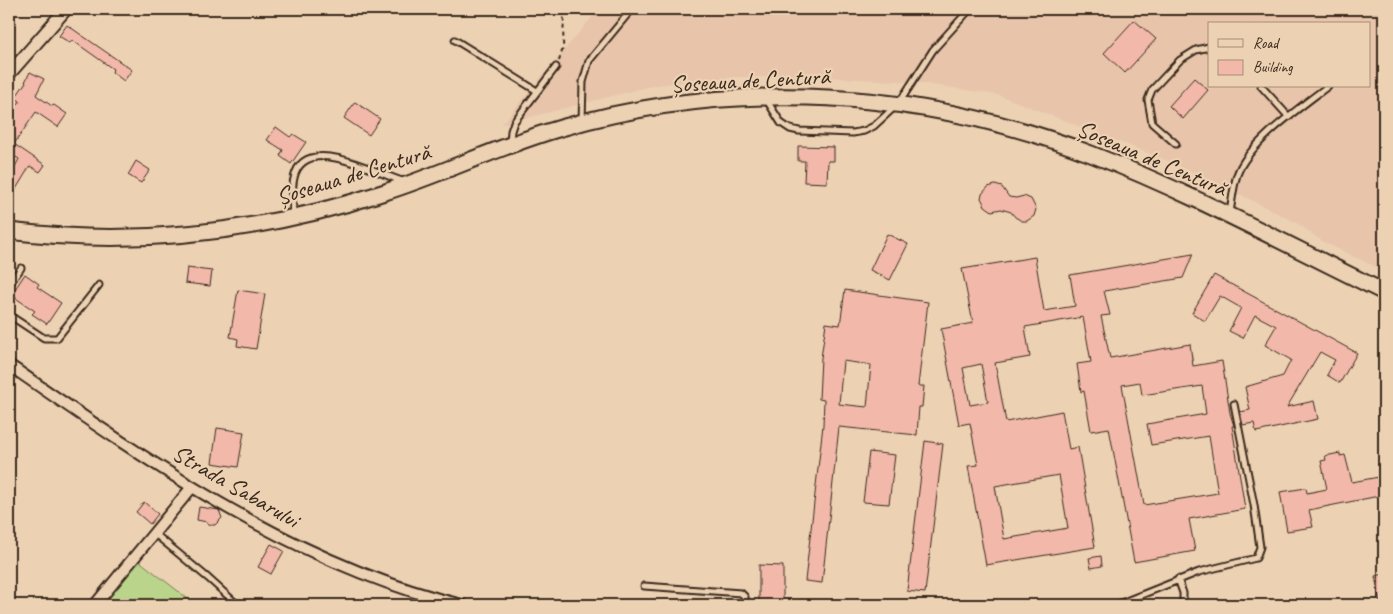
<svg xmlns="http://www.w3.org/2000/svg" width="1393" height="614" font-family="Caveat,sans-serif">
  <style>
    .built { fill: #e7c4aa; fill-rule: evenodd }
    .green { fill: #bad48b; stroke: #7a7f54 }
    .building { fill: #f2b8aa; stroke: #3b2a1e; fill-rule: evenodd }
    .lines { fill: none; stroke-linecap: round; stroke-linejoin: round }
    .service-casing { stroke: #3b2a1e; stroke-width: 9 }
    .minor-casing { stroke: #3b2a1e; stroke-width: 14 }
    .tertiary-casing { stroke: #3b2a1e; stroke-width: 15 }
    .primary-casing { stroke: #3b2a1e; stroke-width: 19 }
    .path { stroke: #3b2a1e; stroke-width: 2; stroke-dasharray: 4 4; stroke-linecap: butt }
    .service { stroke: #ecd1b3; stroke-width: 5 }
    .minor { stroke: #ecd1b3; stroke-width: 10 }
    .tertiary { stroke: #ecd1b3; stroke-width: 11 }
    .primary { stroke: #ecd1b3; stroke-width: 15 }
    .labels { text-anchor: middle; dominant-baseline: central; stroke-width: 4.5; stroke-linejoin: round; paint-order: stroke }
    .street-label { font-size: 24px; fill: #3b2a1e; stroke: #ecd1b3 }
  </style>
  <rect width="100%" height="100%" fill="#ecd1b3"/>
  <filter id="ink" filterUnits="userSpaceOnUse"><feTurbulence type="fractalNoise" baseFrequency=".02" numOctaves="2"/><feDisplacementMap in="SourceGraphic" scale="10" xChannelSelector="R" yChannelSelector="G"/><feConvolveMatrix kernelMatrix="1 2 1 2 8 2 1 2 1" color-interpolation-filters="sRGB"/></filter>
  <g filter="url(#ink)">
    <path class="built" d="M599,9h785v262l-60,-29 -29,-20 -75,-38 -59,-26 -162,-63 -85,-13 -88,-5h-91l-80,8 -153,39zM1209,24h160v62h-160z"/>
    <path class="green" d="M129,553l67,52h-108z"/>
    <path class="building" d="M1134,20l22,19 -31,34 -21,-20z
      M67,25l65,45 -8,11 -12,-9 1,-3 -41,-29 -2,3 -11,-7z
      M30,72l14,7 -8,16 16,11 2,-1 13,9 -9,13 -22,-15 -22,32 31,21 -5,7 -10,-6 -14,23 -7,-4v-7l10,-19 -10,-6v-36l11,-16 -5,-3 11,-16h-1z
      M1194,78l14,12 -25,29 -14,-13z
      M355,102l25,17 -11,16 -25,-17z
      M276,127l14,10 3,-3 13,8 -15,22 -11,-8 3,-6 -16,-10z
      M798,146l36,1v14h-6l-1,22 -23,-1 1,-21h-7z
      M136,161l14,9 -9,13 -13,-8z
      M995,185l7,2 7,10 7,1 8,-2 7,3 5,10 -2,7 -7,5h-5l-7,-4 -4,-5 -10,-3 -9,2 -7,-5 -4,-8 1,-4 6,-7z
      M887,234l21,10 -18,36 -20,-10z
      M1193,254l-10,24 -79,13 6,24 -9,1 9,42 80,-14 3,22 29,-5 8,52 4,13h-2l13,83 -56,10 6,32 -61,11 -25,-134 -18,3 -7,-40 -3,1 -4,-28 14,-2 -8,-45 -58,10 5,30 -35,6 11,59 56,-11 7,38 9,-2 17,100 -109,18 -18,-99 10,-1 -8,-42 -11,2 -18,-96 32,-6 -11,-54 73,-12 9,54 31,-5 -5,-31zM981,364l7,38 -18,3 -7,-37zM1140,382l2,13 60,-9 4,28 -59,10 4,21 58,-9 9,57 -74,12 -22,-120zM1059,475l9,53 -64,11 -9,-53z
      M187,268l25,3 -2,15 -25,-3z
      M25,274l14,10 -2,3 24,16 -14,21 -15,-10 3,-3 -24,-16z
      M1214,275l143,78 -17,30 -13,-8 8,-15 -15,-8 -33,55 27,-6 4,18 -62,13 -2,-9 -11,2 -3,-13 10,-2 -5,-23 38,-11 8,-16 -26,-15 11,-19 -21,-11 -12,23 -14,-7 12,-23 -21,-12 -15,25 -13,-8z
      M238,290l27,4 -9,55 -19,-3 1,-7 -8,-2z
      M845,290l83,12 -10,84h6l-2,21h-3l-2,28 -78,-8 -17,156 -17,-2 18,-156 1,-25 -5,-1 2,-41 5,-35 14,2zM843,361l28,4 -4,42 -28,-3z
      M217,428l27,4 -6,35 -26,-4z
      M925,441l18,3 -18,149 -18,-2z
      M869,452l26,3 -6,49 -26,-2z
      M1340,453v3l5,-1 7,27 32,-6v19l-75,15 4,17 -26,4 -7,-39 26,-4 1,5 20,-4 -6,-28 5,-1 -1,-4z
      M144,502l14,12 -8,10 -14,-12z
      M199,507l20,3 3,8 -7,7h-5l-3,-3 -10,-2z
      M271,544l13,7 -13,23 -13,-7z
      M1101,556l1,10 -11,2 -2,-10z
      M759,565l24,1v39h-24z
      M1384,574v28l-4,1 -5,-27z"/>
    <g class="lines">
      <defs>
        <path id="service" d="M455,40l82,51
          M1261,86l27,30
          M766,99l15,24 9,6 9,2 54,2 11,-2 10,-5 25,-23 34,-53 37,-41
          M582,122l1,-40 6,-21 43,-52
          M510,142l1,-11 3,-9 42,-55
          M1176,144l-24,-21 -4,-23 4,-10 28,-30 16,-10 13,-3
          M1230,213c2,-12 3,-26 7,-38 11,-32 64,-68 91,-89
          M293,217c0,-13 -2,-27 1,-39 10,-46 82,-5 108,3
          M9,285l12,-17
          M9,315l35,23h13l42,-53
          M155,534l53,44 30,27
          M1178,579l5,14v12
          M644,586l97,7 4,4 1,8
          M1116,605l83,-33 57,-14 4,-11 -6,-42 -20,-101"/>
        <path id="minor" d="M9,365c137,95 287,201 453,240
          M95,605l97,-118"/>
        <path id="tertiary" d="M9,74l57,-65"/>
        <path id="primary" d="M9,231c127,16 255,1 376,-39 60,-19 116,-47 176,-64 174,-50 362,-39 530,26 101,39 196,91 293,138"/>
      </defs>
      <use href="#service" class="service-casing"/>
      <use href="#minor" class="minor-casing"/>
      <use href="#tertiary" class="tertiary-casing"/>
      <use href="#primary" class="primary-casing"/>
      <path class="path" d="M559,61l4,-13 1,-39"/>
      <use href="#service" class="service"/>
      <use href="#minor" class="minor"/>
      <use href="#tertiary" class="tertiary"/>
      <use href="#primary" class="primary"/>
    </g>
  </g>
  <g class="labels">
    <g class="street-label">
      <text transform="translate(750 80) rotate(-3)">Șoseaua de Centură</text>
      <text transform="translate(1152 158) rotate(23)">Șoseaua de Centură</text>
      <text transform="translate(353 174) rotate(-17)">Șoseaua de Centură</text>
      <text transform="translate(236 486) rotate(30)">Strada Sabarului</text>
    </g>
  </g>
  <rect width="1393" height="614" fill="none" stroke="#ecd1b3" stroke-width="30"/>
  <rect x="15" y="15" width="1363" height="584" fill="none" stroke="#3b2a1e" stroke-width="2" filter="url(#ink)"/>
  <rect x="1208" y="22" width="162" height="65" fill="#ecd1b3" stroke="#a58e77"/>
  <rect x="1218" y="39" width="25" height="8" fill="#ecd1b3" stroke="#a58e77"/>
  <text x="1253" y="48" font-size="15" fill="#3b2a1e">Road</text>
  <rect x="1218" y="60" width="25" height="15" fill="#f2b8aa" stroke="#a58e77"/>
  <text x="1253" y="72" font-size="15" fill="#3b2a1e">Building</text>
</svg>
